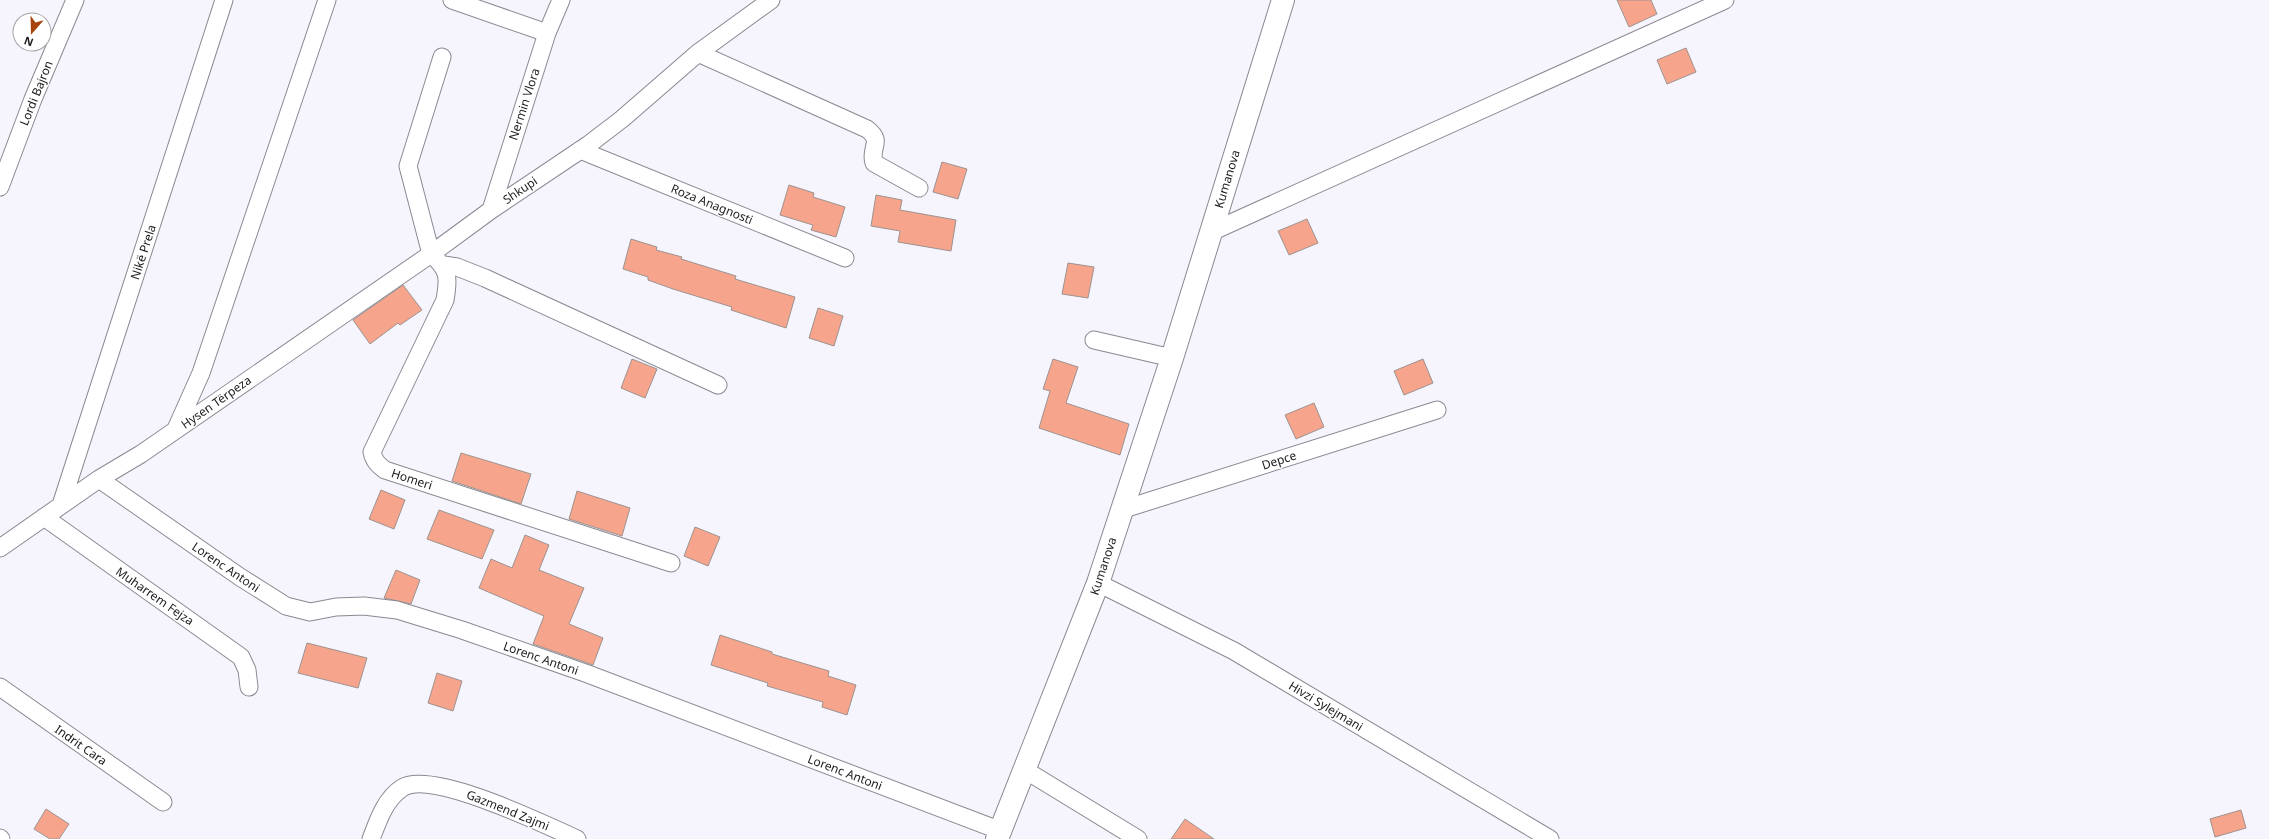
<svg xmlns="http://www.w3.org/2000/svg" width="2269" height="839" font-family="'Noto Sans',sans-serif">
  <style>
    .building { fill: #f6a58c; stroke: #9d928f }
    .lines { fill: none; stroke-linecap: round; stroke-linejoin: round }
    .minor-casing { stroke: #8a8992; stroke-width: 19 }
    .secondary-casing { stroke: #8a8992; stroke-width: 24 }
    .minor { stroke: #fff; stroke-width: 17 }
    .secondary { stroke: #fff; stroke-width: 22 }
    .labels { text-anchor: middle; dominant-baseline: central; stroke-width: 3; stroke-linejoin: round; paint-order: stroke }
    .street-label { font-size: 12px; fill: #1c1c1f; stroke: #fff }
  </style>
  <rect width="100%" height="100%" fill="#f6f5fe"/>
  <path class="building" d="M1617,0h34l6,14 -28,13z
    M1686,48l10,24 -29,12 -10,-24z
    M942,162l25,7 -9,30 -25,-7z
    M789,185l25,8 -1,4 32,10 -9,30 -25,-7 2,-5 -33,-10z
    M876,195l26,5 -2,10 56,10 -5,31 -53,-9 2,-11 -29,-5z
    M1307,219l11,24 -29,12 -11,-24z
    M631,239l26,8 -1,3 26,7 -1,2 55,17 -1,3 60,18 -9,31 -55,-18 1,-3 -59,-18 -25,-9v-3l-25,-8z
    M1068,263l26,4 -6,31 -26,-4z
    M403,285l19,25 -22,15 -2,-2 -28,21 -17,-24z
    M818,308l25,8 -9,30 -25,-8z
    M632,359l25,10 -12,29 -24,-10z
    M1053,359l25,8 -12,36 63,21 -9,31 -81,-27 11,-37 -7,-2z
    M1423,359l10,24 -29,12 -10,-24z
    M1314,403l10,24 -28,12 -11,-24z
    M461,453l70,21 -10,30 -69,-23z
    M381,490l24,10 -11,29 -25,-10z
    M577,491l53,17 -8,28 -53,-17z
    M439,510l55,20 -12,29 -55,-20z
    M695,527l25,10 -12,29 -24,-10z
    M525,535l24,10 -10,25 45,18 -15,36 34,14 -10,27 -60,-21 11,-28 -65,-28 12,-29 21,9z
    M396,570l24,10 -9,24 -27,-6z
    M720,635l52,17v2l57,17 -1,5 28,9 -9,30 -25,-8 1,-5 -56,-16 1,-3 -57,-18z
    M307,643l60,15 -9,30 -60,-15z
    M437,673l25,8 -9,30 -25,-8z
    M46,809l23,15 -10,15h-9l-16,-10z
    M2241,810l5,18 -31,9 -5,-18z
    M1185,819l29,20h-43z"/>
  <g class="lines">
    <defs>
      <path id="minor" d="M452,0l95,33
        M698,53l169,76c17,13 2,18 7,34l45,25
        M580,150l265,108
        M0,187l33,-88 42,-99
        M491,210l56,-177 14,-33
        M1211,232l514,-232
        M431,254c18,16 18,23 14,46l-73,152c2,9 6,13 13,18l286,93
        M431,254l-23,-88 34,-109
        M444,265l13,2 28,11 233,107
        M1094,340l78,18
        M176,429l25,-56 126,-373
        M99,479l141,98 46,29 24,6 26,-5 28,-1 33,4 65,20 126,44 413,157
        M61,505l163,-505
        M1121,510l316,-100
        M44,517l197,140 6,13 2,17
        M0,548l99,-69 42,-25 290,-200 60,-44 97,-65 34,-26 76,-66 73,-53
        M1098,583l136,68 316,188
        M0,687l163,115
        M1025,770l113,69
        M0,838l1,1
        M371,839c7,-18 14,-40 31,-51 29,-19 144,37 175,51"/>
      <path id="secondary" d="M997,839l101,-256 74,-225 111,-358"/>
    </defs>
    <use href="#minor" class="minor-casing"/>
    <use href="#secondary" class="secondary-casing"/>
    <use href="#minor" class="minor"/>
    <use href="#secondary" class="secondary"/>
  </g>
  <g class="labels">
    <g class="street-label">
      <text transform="translate(36 93) rotate(-68)">Lordi Bajron</text>
      <text transform="translate(524 104) rotate(-72)">Nermin Vlora</text>
      <text transform="translate(1227 179) rotate(-73)">Kumanova</text>
      <text transform="translate(520 190) rotate(-34)">Shkupi</text>
      <text transform="translate(712 204) rotate(22)">Roza Anagnosti</text>
      <text transform="translate(143 252) rotate(-72)">Nikë Prela</text>
      <text transform="translate(216 402) rotate(-35)">Hysen Tërpeza</text>
      <text transform="translate(1279 460) rotate(-18)">Depce</text>
      <text transform="translate(412 479) rotate(18)">Homeri</text>
      <text transform="translate(1103 566) rotate(-72)">Kumanova</text>
      <text transform="translate(226 567) rotate(34)">Lorenc Antoni</text>
      <text transform="translate(155 596) rotate(35)">Muharrem Fejza</text>
      <text transform="translate(541 658) rotate(19)">Lorenc Antoni</text>
      <text transform="translate(1326 706) rotate(31)">Hivzi Sylejmani</text>
      <text transform="translate(81 745) rotate(35)">Indrit Cara</text>
      <text transform="translate(845 772) rotate(21)">Lorenc Antoni</text>
      <text transform="translate(508 810) rotate(22)">Gazmend Zajmi</text>
    </g>
  </g>
  <g transform="translate(32 32) rotate(200)"><circle r="19" fill="#ffffff" stroke="#a4a4a5"/>
  <path d="M0-3L7 15L0 10L-7 15Z" fill="#a7430d"/>
  <text y="-6" font-size="11" font-weight="bold" text-anchor="middle" fill="#1c1c1f">N</text>
  </g>
</svg>
